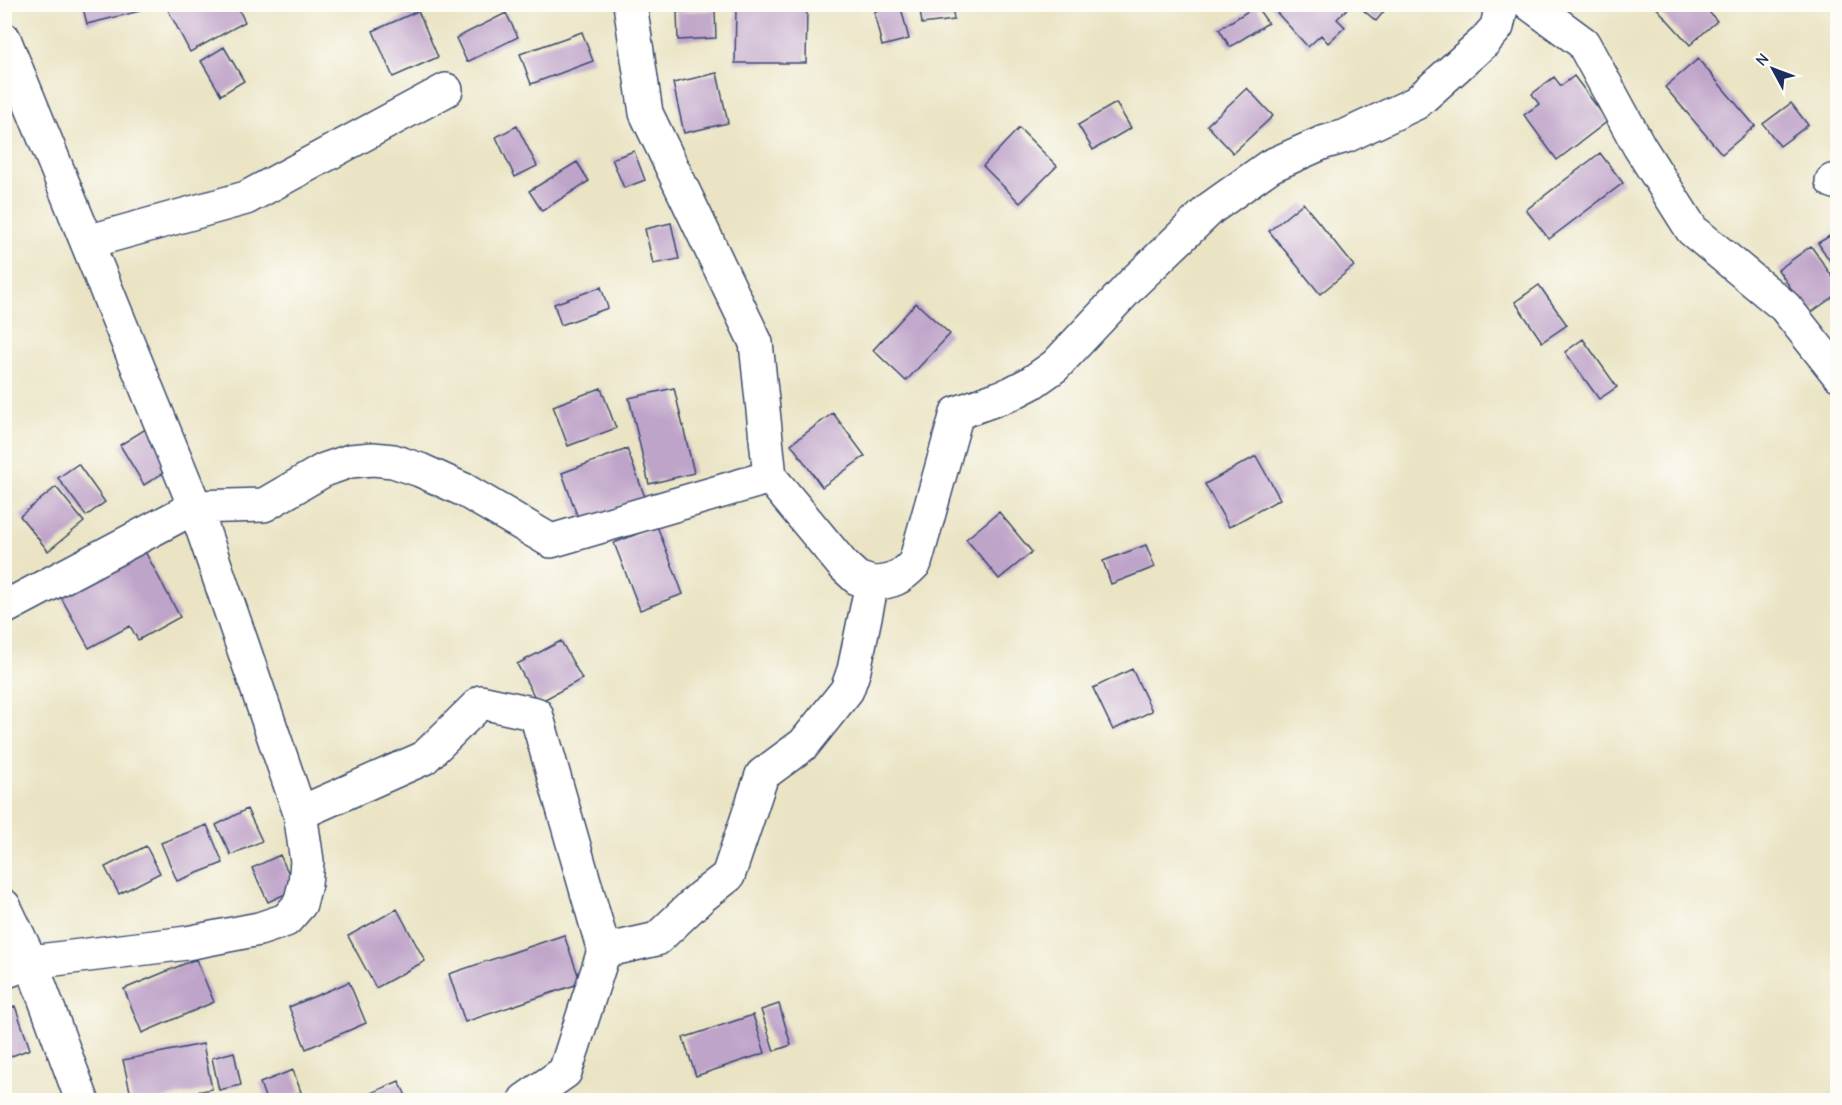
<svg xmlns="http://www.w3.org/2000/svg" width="1842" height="1105" font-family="'Comic Neue',sans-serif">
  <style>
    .building { fill: #bfa4c9 }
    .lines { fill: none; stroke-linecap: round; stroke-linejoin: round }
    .minor-casing { stroke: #3a4a6d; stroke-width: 36 }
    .minor { stroke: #fff; stroke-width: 33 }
  </style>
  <rect width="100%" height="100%" fill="#fdfcf7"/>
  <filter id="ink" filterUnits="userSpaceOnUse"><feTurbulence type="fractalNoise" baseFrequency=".0167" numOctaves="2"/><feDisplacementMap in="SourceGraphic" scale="12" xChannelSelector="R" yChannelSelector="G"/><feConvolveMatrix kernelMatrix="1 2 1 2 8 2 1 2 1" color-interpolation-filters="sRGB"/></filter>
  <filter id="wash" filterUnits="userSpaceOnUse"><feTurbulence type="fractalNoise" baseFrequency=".008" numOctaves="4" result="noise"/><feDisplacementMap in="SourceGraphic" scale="24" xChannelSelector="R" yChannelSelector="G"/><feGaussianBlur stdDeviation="1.35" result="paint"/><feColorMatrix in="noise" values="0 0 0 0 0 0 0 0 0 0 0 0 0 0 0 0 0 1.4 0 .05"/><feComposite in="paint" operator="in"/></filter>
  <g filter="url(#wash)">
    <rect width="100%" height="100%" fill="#eae4c4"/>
    <g id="blocks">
      <path class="building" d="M82,4h56l2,7 -53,13z
        M165,4h71l9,18 -55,30z
        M900,4l9,35 -27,7 -8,-34z
        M919,4h33l2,16 -32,4z
        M1269,4h78l2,3 -12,12 8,8 -17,16 -7,-8 -13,12z
        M1356,4h34l-14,17z
        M1653,4h49l15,17 -27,24z
        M1256,6l12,17 -38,24 -11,-18z
        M736,7l71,1 -1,55h-71z
        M715,10l1,28 -38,2 -1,-28z
        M418,11l20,46 -45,20 -20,-46z
        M506,13l12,24 -51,25 -11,-24z
        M582,32l11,29 -62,23 -11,-30z
        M224,47l20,34 -23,14 -20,-34z
        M1698,59l57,67 -33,28 -57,-67z
        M717,73l11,50 -44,10 -11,-50z
        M1574,76l34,45 -51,39 -33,-45 15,-11 -7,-10 22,-17 7,9z
        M1247,88l26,28 -40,37 -26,-28z
        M1116,103l15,25 -38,22 -15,-25z
        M1791,103l17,22 -28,21 -17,-22z
        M517,126l20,40 -22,11 -19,-40z
        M1019,128l38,38 -37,37 -37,-37z
        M634,151l11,29 -21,8 -12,-29z
        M1600,153l23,30 -74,56 -23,-29z
        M577,162l12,19 -47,30 -13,-20z
        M1303,203l51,63 -34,28 -51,-63z
        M671,223l8,36 -26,5 -8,-35z
        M1838,231v42l-20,-30z
        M1811,246l27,39v8l-29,21 -31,-44z
        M1539,285l28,40 -25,17 -27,-40z
        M601,287l7,21 -47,17 -7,-21z
        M916,303l34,31 -44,47 -33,-31z
        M1583,339l34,48 -18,12 -34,-47z
        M601,388l15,40 -48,18 -15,-40z
        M674,388l20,85 -45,11 -20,-86z
        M833,413l32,43 -43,31 -31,-43z
        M152,425l24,40 -32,20 -24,-40z
        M627,449l18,48 -66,24 -17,-48z
        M1256,456l24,43 -51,28 -24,-43z
        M78,464l27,38 -19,14 -28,-38z
        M56,487l28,35 -36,29 -28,-35z
        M999,512l33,40 -33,27 -33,-40z
        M657,526l26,68 -43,16 -26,-67z
        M141,544l39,73 -42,23 -8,-14 -41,22 -32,-58z
        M1146,545l9,22 -44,17 -8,-23z
        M561,641l21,38 -44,24 -21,-39z
        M1132,669l20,42 -39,19 -20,-42z
        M247,809l15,32 -31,14 -15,-30z
        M207,825l16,38 -46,18 -16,-38z
        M146,846l14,27 -41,21 -14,-27z
        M280,855l16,34 -28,13 -16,-34z
        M397,909l28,52 -49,27 -28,-52z
        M564,935l17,48 -116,39 -16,-48z
        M196,959l18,43 -72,31 -18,-44z
        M349,982l17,41 -60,26 -17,-42z
        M779,1004l12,41 -17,6 -13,-41z
        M15,1006l15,43 -26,10v-49z
        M753,1015l12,38 -69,23 -13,-38z
        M203,1044l9,45 -56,11h-24l-9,-40z
        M234,1052l7,33 -22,5 -7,-32z
        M293,1070l8,22 -22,8h-13l-6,-17z
        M399,1081l9,19h-53z"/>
    </g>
  </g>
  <g filter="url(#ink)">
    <use href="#blocks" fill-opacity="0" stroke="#3a4a6d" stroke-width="1.5"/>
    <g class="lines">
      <defs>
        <path id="minor" d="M630,4l16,109 110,230 14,134 73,88 14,13 15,5
          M1530,4l53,39 56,103 53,84 93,77 53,67
          M4,39l191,468 105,306 7,48 -2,23 -5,20 -14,16 -27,9 -72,14 -156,19 -27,10
          M1832,181l6,2
          M87,242l159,-44 200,-108
          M4,608l191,-101 69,-2 60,-35 26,-9 23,-2 20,2 27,9 44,20 87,51 219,-64
          M300,813l124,-55 57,-56 55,12 68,237
          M4,906l27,56 51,138
          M525,1100l40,-28 39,-121 53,-12 44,-42 27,-21 34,-101 42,-31 43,-54 7,-20 18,-87c20,0 29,-5 43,-20l42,-150 53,-19 21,-11 24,-17 78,-83 78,-75 59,-42 52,-23 24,-7 70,-33 68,-61 13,-15 5,-23"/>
      </defs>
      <use href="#minor" class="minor-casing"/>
      <use href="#minor" class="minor"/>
    </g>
  </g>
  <rect width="1842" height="1105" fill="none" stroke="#fdfcf7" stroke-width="24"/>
  <g transform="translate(1773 69) rotate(311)" stroke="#fdfcf7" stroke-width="4.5" paint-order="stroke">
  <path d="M0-4.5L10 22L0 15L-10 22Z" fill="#1b2f5e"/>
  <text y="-9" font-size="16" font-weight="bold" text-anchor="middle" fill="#1b2f5e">N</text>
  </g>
</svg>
